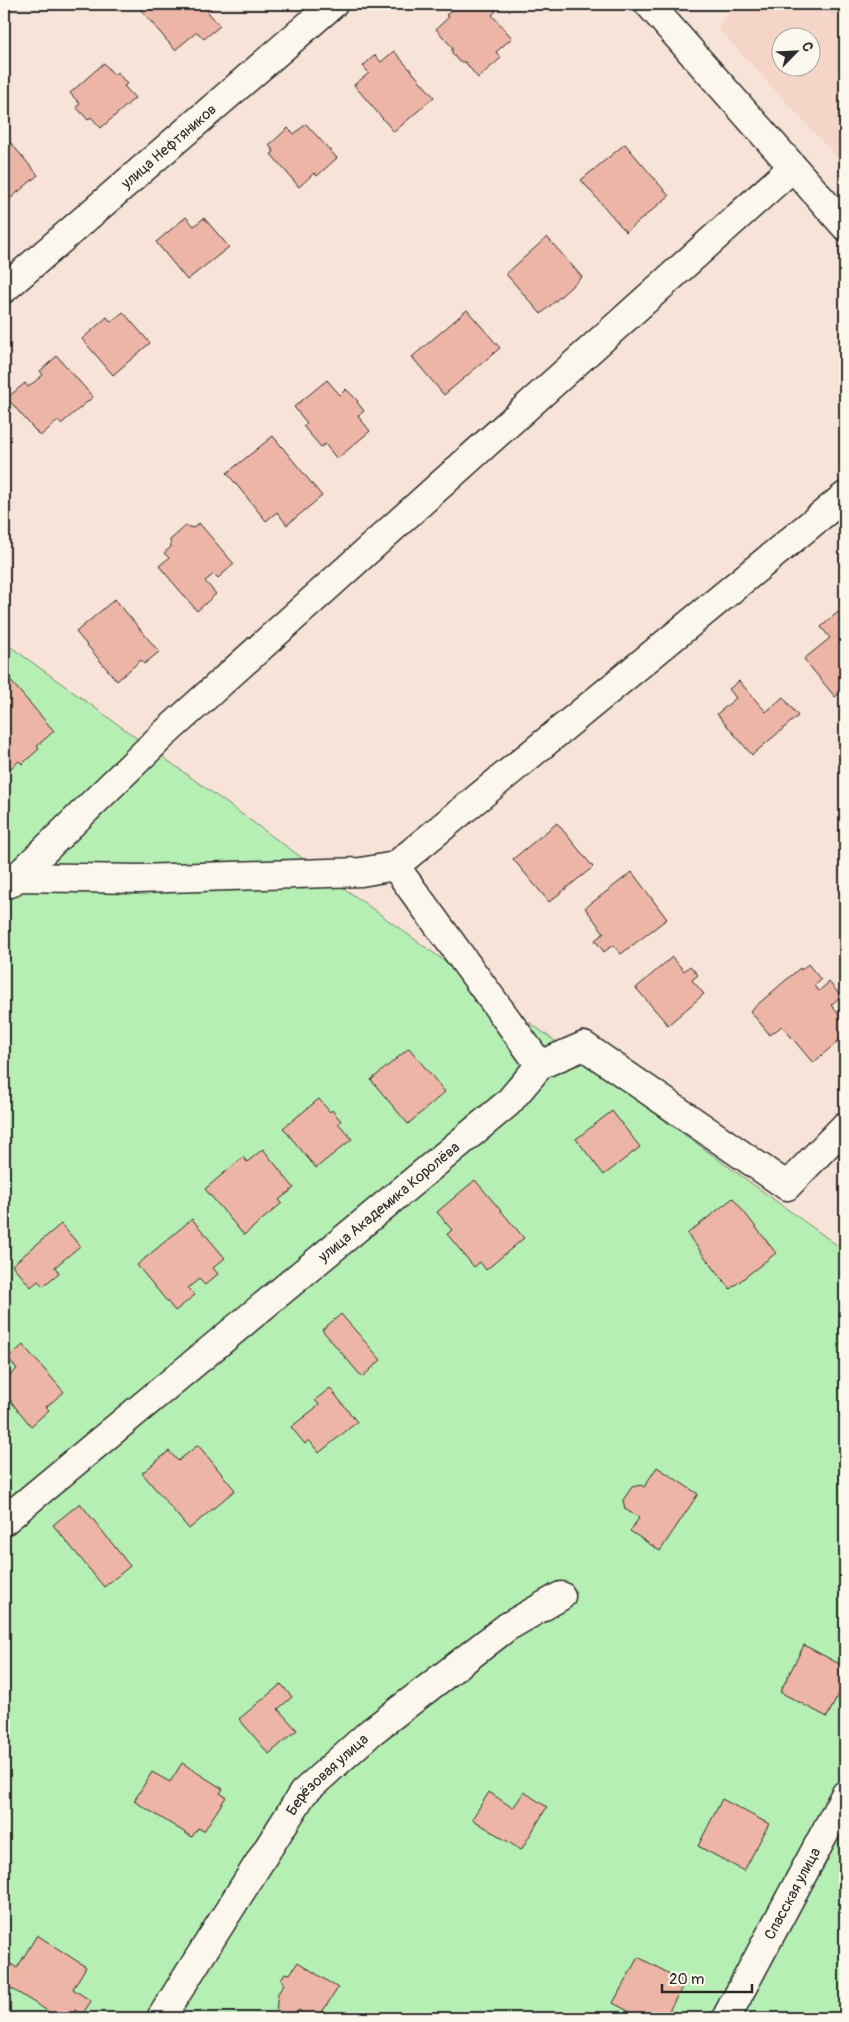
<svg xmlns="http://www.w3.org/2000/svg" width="849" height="2022" font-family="Pangolin,sans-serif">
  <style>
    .built { fill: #f4d5c8; fill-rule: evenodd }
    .green { fill: #b6efb3; stroke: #708d6f }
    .building { fill: #edb5a5; stroke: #2b2b2b }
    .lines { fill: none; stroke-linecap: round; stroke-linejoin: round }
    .minor-casing { stroke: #2b2b2b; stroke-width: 31 }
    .minor { stroke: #fbf7ec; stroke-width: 28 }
    .labels { text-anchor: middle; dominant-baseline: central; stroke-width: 4; stroke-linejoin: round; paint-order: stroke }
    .street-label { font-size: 15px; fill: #2b2b2b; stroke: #fbf7ec }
  </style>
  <rect width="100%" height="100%" fill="#f7e3d7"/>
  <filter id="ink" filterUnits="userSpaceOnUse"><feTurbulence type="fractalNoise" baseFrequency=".02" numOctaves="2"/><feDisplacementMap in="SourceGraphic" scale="10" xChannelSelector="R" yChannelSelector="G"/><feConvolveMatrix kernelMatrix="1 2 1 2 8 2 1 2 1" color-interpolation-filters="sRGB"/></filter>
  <g filter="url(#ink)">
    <path class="built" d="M739,4h106v162l-128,-139zM782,38h30v30h-30z"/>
    <path class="green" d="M4,642l841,609v767h-841z"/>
    <path class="building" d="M148,4h61l3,3 -5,4 13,15 -16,13 -7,-7 -22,18 -34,-40z
      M459,4h31l6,7 -4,4 20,23 -16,14 5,6 -23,20 -13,-16h-6l-7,-9v-6l-16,-18 13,-12 -3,-2z
      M394,51l40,46 -40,35 -40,-47 15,-12 -6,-7 12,-11 6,7z
      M104,63l10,12 3,-3 10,12 -3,2 11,12 -34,30 -10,-11 -3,3 -12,-13 4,-3 -10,-11z
      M306,124l31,34 -20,18 -3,-3 -15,14 -28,-33 3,-2 -5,-7 19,-17 6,6z
      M4,135l34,40 -34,29z
      M625,144l44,52 -43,36 -45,-52z
      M186,217l8,9 10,-8 25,29 -42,33 -31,-38z
      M547,237l35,40 -41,37 -35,-40z
      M467,310l33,38 -56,47 -32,-38z
      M123,312l27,31 -37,32 -31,-36 25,-22 4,5z
      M57,356l36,41 -32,27 -3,-3 -18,15 -33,-38 18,-15 3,4 15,-12 -3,-4z
      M327,380l13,15 6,-6 12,12 -1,1 7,9 -6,5 12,15 -33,28 -12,-15 -4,3 -18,-21 4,-3 -13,-16z
      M273,436l49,60 -35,29 -10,-13 -11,9 -39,-48z
      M199,523l35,41 -16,14 -4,-4 -9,7 11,13 -19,17 -38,-45 10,-8 -5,-5 7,-6 -1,-7 16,-14 7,2z
      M115,599l44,53 -15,12 -3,-4 -24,21 -41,-49z
      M838,612l7,9v68l-10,8 -31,-38 26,-21 -9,-11z
      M9,679l45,52 -17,15 2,3 -17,15 -3,-3 -15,13v-91z
      M739,681l27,31 17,-15 15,19 -46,39 -35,-41 19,-16 -7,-9z
      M557,823l36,44 -44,35 -36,-43z
      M632,872l35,47 -46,35 -8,-9 -9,7 -9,-12 9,-7 -19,-25z
      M672,957l12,14 6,-5 8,9 -6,5 12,14 -36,31 -32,-37z
      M808,964l13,16 -7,6 5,5 10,-9 12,14 -10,9 14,17v13l-32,28 -31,-37 -12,9 -20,-24 50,-43 1,2z
      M409,1048l36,44 -37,32 -37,-44z
      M319,1099l11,13 2,-2 9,11 -3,2 14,16 -36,29 -33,-40z
      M612,1111l28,36 -36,28 -28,-36z
      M263,1149l31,39 -15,12 3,3 -38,32 -39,-46 38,-32 4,5z
      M475,1180l49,58 -38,32 -6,-8 -6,5 -27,-33 5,-4 -15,-18z
      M733,1198l43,55 -46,36 -43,-55z
      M192,1219l33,39 -12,10 5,6 -13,11 -6,-6 -11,9 7,7 -20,16 -38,-46z
      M61,1224l19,22 -25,21 4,6 -16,13 -5,-5 -7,6 -19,-22z
      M341,1314l40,46 -19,17 -40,-47z
      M23,1345l41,47 -18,15 3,3 -18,16 -27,-33v-13l13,-11 -9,-11z
      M330,1388l27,34 -38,31 -10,-13 -4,4 -14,-17 28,-22 -4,-5z
      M198,1445l37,45 -46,39 -47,-56 27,-22 9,10z
      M657,1467l41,27 -38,57 -30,-20 9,-13 -14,-9 -2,-9 9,-13 9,-2 3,2z
      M80,1503l50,63 -26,21 -51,-62z
      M804,1645l41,22v15l-18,35 -47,-25z
      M281,1684l11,13 -14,12 19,21 -28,24 -30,-35z
      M182,1763l41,26 -3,4 6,4 -22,34 -6,-3 -6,9 -58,-36 18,-29 18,10z
      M489,1792l24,16 11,-16 23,15 -26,43 -49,-31z
      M722,1799l47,25 -25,47 -46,-25z
      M37,1935l49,32 -13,22 18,12 -9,14 -7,-5 -5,8h-11l-55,-34v-19l2,-4 11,7z
      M638,1957l47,25 -20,36h-24l-28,-15z
      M298,1962l40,26 -20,30h-6l-13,-8 -10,8 -13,-9 2,-12 -1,-2 7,-11 -3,-5 4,-6 5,1z"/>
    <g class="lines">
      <defs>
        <g id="minor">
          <path d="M649,4l196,222"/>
          <path id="s1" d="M4,289l329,-285"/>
          <path d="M395,866l450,-370"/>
          <path d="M17,877l146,-142 630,-568"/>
          <path d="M10,883l7,-6 121,2 223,-7 34,-6 145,199"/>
          <path id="s2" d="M4,1521l504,-418 32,-38 44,-19 203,140 58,-60"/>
          <path id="s3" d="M161,2018l142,-225 68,-61 136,-105 54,-31"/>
          <path id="s4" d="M726,2018l119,-223"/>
        </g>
      </defs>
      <use href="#minor" class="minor-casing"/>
      <use href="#minor" class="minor"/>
    </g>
  </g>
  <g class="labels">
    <g class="street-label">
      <text stroke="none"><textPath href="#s1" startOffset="218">улица Нефтяников</textPath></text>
      <text stroke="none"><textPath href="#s2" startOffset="500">улица Академика Королёва</textPath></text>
      <text stroke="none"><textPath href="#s3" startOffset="296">Берёзовая улица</textPath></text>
      <text stroke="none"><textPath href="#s4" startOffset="141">Спасская улица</textPath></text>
    </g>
  </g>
  <rect width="849" height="2022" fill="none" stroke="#fbf7ec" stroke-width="20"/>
  <rect x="10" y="10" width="829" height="2002" fill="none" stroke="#2b2b2b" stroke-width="2" filter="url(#ink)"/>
  <g transform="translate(796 52) rotate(66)"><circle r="24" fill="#fbf7ec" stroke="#a8a59f"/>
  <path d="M0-4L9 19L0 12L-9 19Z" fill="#2b2b2b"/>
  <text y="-8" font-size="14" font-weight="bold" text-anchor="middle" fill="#2b2b2b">С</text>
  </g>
  <path d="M662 1984v8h90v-8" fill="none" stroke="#2b2b2b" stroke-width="2.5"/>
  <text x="669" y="1984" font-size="15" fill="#2b2b2b" stroke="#fbf7ec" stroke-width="4" paint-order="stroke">20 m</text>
</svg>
